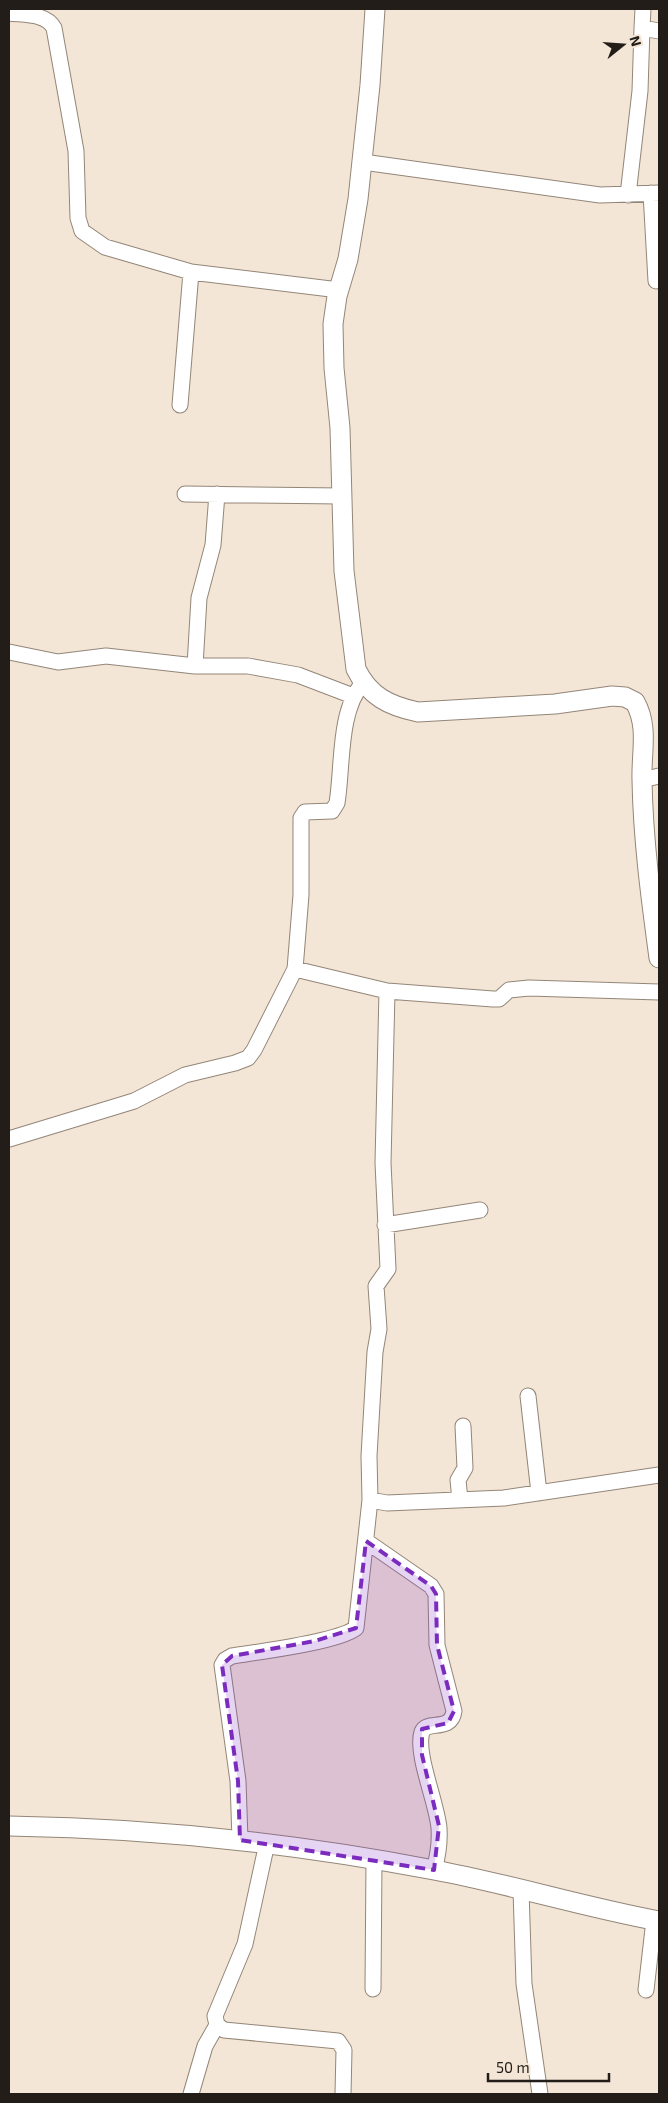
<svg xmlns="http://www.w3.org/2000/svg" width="668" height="2103" font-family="'Exo 2',sans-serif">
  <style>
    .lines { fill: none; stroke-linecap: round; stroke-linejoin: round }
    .minor-casing { stroke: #938678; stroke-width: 17 }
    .tertiary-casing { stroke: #938678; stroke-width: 21 }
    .minor { stroke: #fff; stroke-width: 15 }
    .tertiary { stroke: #fff; stroke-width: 19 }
    .marked { fill: #7b2cbf; fill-opacity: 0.2; stroke: #7b2cbf; stroke-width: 4; stroke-dasharray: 10 6; stroke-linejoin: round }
  </style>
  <rect width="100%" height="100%" fill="#f4e6d7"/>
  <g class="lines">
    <defs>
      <path id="minor" d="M643,9l-1,19 17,3
        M9,13c15,2 37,0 45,15l22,123 2,67 4,13 23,16 86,25
        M363,162l237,33 59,-2
        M651,193l5,88
        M628,195l12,-104 2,-63
        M180,405l11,-133 148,18
        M185,494l157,2
        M9,652l49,10 48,-6 89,10h53l50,9 55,21
        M195,666l4,-68 14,-53 4,-51
        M642,780l17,-4
        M295,969l92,22 106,8h6l10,-9 20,-2 130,4
        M387,991l-4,172 5,106 -12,17 3,43 -4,23 -6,104 1,44 17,3 117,-5 155,-23
        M9,1139l125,-38 51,-26 50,-12 13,-5 6,-8 41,-81 6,-74v-77l4,-6 27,-1 5,-8c6,-36 1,-92 26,-120
        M385,1225l95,-15
        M528,1396l11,97
        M460,1500l-2,-20 7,-12 -2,-42
        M366,1541l65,45 5,8 1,51 17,66c-3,22 -27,8 -32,21 -7,21 15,71 17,96 1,15 -1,28 -5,42
        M240,1840l-2,-59 -16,-116 3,-5 7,-4c26,-4 106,-14 124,-28l14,-128
        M267,1843l-22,101 -30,72 2,9 7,5 114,11 6,9 -1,44
        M521,1890l3,94 16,110
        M373,1989l1,-130
        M646,1990l8,-70
        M191,2094l14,-48 12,-21"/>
      <path id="tertiary" d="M375,9l-5,76 -12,114 -10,60 -11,37 -4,28 1,44 6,60 4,143 12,98c13,27 33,37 62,43l137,-8 57,-8 13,1 10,5c14,25 6,51 7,78 1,59 9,119 17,178
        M9,1826c142,2 285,17 425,44 76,14 149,37 225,51"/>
    </defs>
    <use href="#minor" class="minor-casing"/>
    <use href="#tertiary" class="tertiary-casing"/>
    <use href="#minor" class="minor"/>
    <use href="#tertiary" class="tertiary"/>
  </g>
  <path class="marked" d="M366,1541l65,45 5,8 1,51 17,66 -6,12 -26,6v26l17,71 -5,44 -194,-30 -2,-59 -16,-116 10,-9 83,-15 41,-13z"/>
  <rect width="668" height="2103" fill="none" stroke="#221d18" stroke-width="20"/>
  <g transform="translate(623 45) rotate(73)" stroke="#f4e6d7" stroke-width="4" paint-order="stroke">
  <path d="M0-4L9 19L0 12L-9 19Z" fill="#221d18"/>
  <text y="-8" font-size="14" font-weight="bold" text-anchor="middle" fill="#221d18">N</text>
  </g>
  <path d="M488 2073v8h121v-8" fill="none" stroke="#221d18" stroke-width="2.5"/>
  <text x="496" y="2073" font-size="15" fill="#221d18" stroke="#f4e6d7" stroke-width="4" paint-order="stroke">50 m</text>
</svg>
